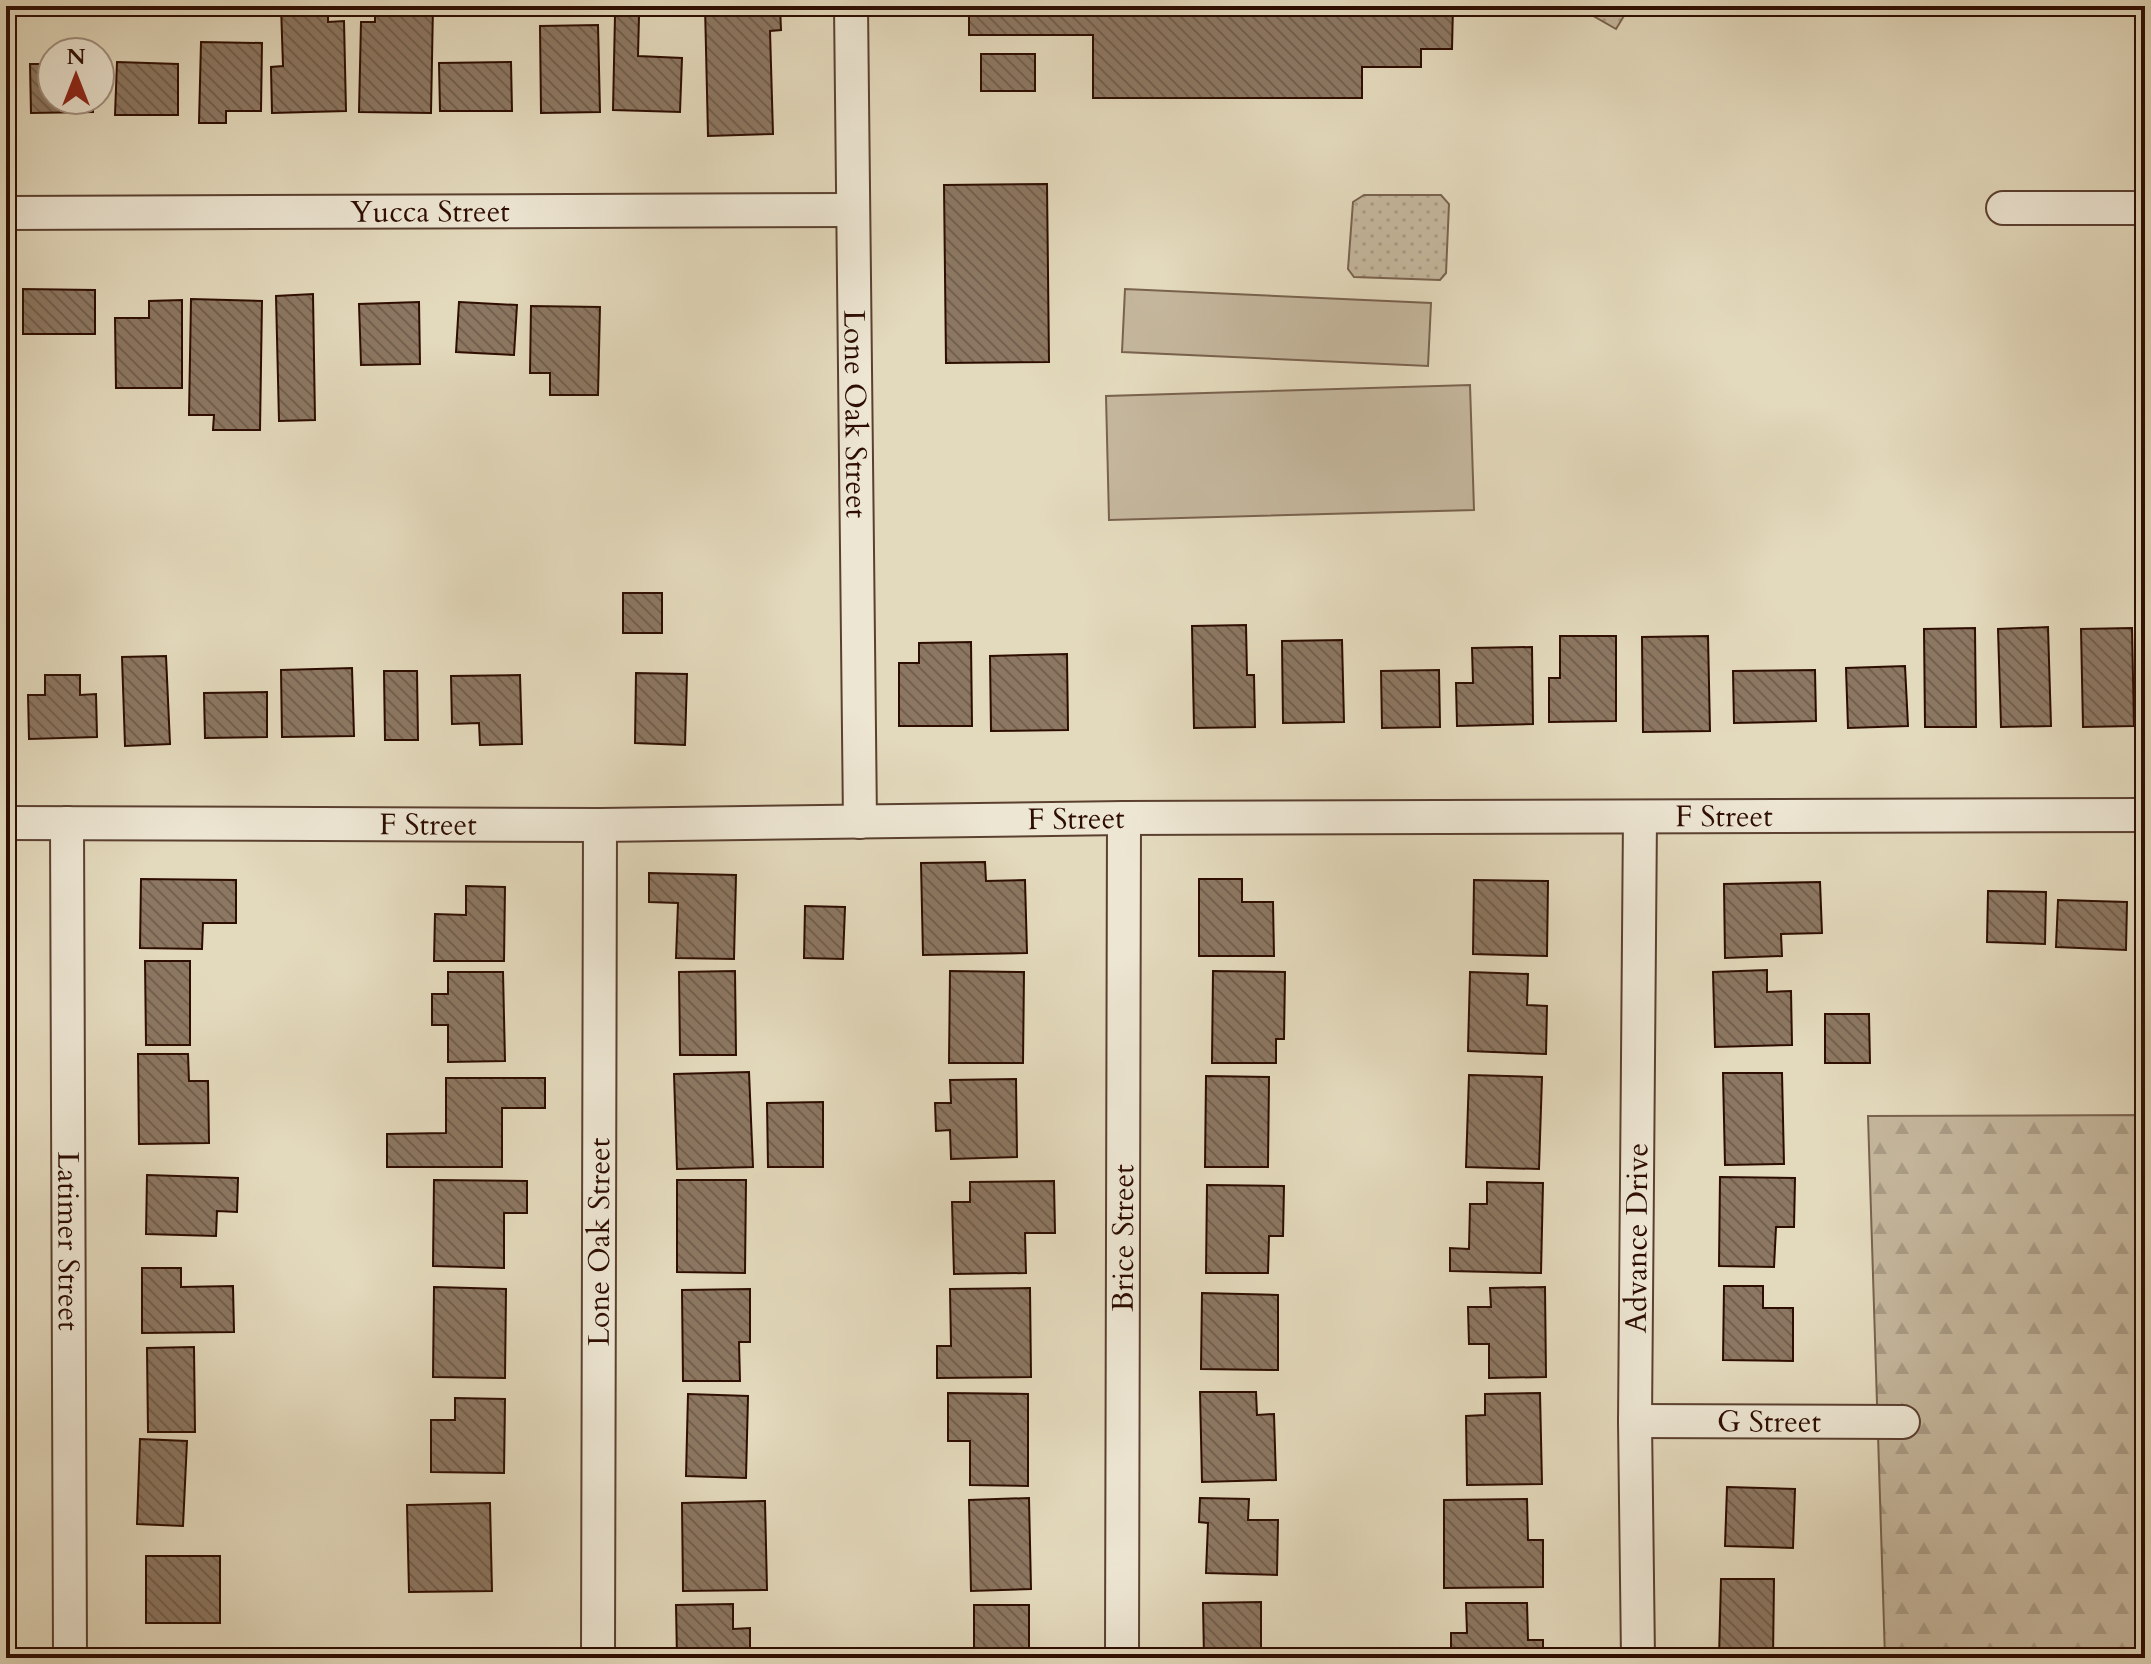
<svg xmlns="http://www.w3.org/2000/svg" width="2151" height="1664" font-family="Cardo,serif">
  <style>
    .green { fill: #c4b69c; stroke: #79624e; stroke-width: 2 }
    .forest { fill: url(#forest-firs); stroke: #79624e; stroke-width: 2 }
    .park { fill: url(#park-dots); stroke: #79624e; stroke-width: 2 }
    .building { fill: url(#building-back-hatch); stroke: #2e0d01; stroke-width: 2 }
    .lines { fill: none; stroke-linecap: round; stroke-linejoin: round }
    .street-casing { stroke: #5b4030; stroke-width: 36 }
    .street { stroke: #ede6d3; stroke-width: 32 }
    .labels { text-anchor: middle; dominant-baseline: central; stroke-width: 8; stroke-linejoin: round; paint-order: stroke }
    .street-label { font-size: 30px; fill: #2e0d01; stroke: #ede6d3 }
  </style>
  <defs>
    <pattern id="forest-firs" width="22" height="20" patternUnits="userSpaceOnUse" patternTransform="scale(2)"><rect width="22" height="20" fill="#c4b69c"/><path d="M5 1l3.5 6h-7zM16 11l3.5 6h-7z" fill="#a99b85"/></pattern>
    <pattern id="park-dots" width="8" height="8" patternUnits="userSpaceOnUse" patternTransform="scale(2)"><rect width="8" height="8" fill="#c4b69c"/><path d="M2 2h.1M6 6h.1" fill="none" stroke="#a99b85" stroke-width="1.8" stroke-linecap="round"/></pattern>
    <pattern id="building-back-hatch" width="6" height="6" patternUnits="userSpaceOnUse" patternTransform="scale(2)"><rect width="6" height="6" fill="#8c7762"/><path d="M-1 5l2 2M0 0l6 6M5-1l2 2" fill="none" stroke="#73604e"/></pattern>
  </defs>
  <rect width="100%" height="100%" fill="#e3d9bc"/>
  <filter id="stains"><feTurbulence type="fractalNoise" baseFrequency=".0025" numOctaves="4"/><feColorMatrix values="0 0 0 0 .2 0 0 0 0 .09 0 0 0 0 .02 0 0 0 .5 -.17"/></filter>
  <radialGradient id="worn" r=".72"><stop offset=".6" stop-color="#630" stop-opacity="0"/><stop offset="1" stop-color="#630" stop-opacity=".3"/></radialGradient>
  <path class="green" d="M1125,289l306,14 -3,63 -306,-14z
    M1470,385l4,125 -365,10 -3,-124z"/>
  <path class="forest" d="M2145,1115v543h-260l-17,-542z"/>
  <path class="park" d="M1585,6h45l-14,23 -33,-19z
    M1364,195h77l8,9 -3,69 -6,7 -86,-3 -6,-8 5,-67z"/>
  <path class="building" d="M281,6h47v16l16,-1 2,90 -74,2 -1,-46 12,-1z
    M375,6h58l-2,107 -72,-1 2,-90h14z
    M705,6h75l1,24 -11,1 3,103 -65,2z
    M947,6h506l-1,43h-31v18h-59v31h-269v-63h-124v-26h-22z
    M615,15l24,1 -1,40 44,2 -2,54 -67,-2z
    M598,25l2,87 -59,1 -1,-87z
    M6,37l2,77h-2z
    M201,42l61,1 -1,68h-35v12h-27z
    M981,54h54v37h-54z
    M117,62l61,2v51h-63z
    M511,62l1,49h-72l-1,-48z
    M30,64h22v36h41v12l-62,1z
    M1047,184l2,178 -103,1 -2,-178z
    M23,289l72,1v44h-72z
    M6,290h6l2,71h-8z
    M313,294l2,126 -36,1 -3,-125z
    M191,299l71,2 -2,129h-47l1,-15h-25z
    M182,300v88h-66l-1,-70h34v-17z
    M419,302l1,62 -59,1 -2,-61z
    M459,302l58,3 -3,50 -58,-3z
    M531,306l69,1 -2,88h-48v-22h-20z
    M623,593h39v40h-39z
    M1246,625l1,50h7l1,52 -61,1 -2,-102z
    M2048,627l3,99 -50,1 -3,-98z
    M1975,628l1,99h-51l-1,-98z
    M2132,628l2,98 -51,1 -2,-98z
    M1560,636h56v85l-67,1v-44h11z
    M1708,636l2,95 -67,1 -1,-95z
    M1342,640l2,82 -61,1 -1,-82z
    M971,642l1,84h-73v-63h20v-20z
    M1532,647l1,77 -76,2 -1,-43h17l-1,-35z
    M1067,654l1,76 -77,1 -1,-75z
    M166,656l4,88 -45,2 -3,-89z
    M1905,666l3,60 -60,2 -2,-60z
    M352,668l2,68 -72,1 -1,-67z
    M1439,670l1,57 -58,1 -1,-57z
    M1815,670l1,51 -82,2 -1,-52z
    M384,671h33l1,69h-33z
    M636,673l51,1 -2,71 -50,-2z
    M45,675h35v20l16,-1 1,43 -68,2 -1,-44h17z
    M520,675l2,69 -42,1 -1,-22 -27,1 -1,-48z
    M6,687h4l1,60h-5z
    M267,692v45l-62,1 -1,-45z
    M985,862l1,19 39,-1 2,73 -104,2 -2,-92z
    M649,873l87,2 -2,84 -58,-1 2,-55 -29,-1z
    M141,879l95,1v43h-33l-1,26 -62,-1z
    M1199,879h43v23h31l1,54h-75z
    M1474,880l74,1 -1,75 -74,-2z
    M1820,882l2,51 -41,1 1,22 -57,2 -1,-74z
    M466,886l39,1 -1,74h-70l1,-47 31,1z
    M1988,891l58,1 -1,52 -58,-2z
    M2058,900l69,2 -1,48 -70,-3z
    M805,906l40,1 -2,52 -39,-1z
    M145,961h45v84h-44z
    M1767,970v22l24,-1 1,54 -77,2 -2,-75z
    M735,971l1,84h-56l-1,-83z
    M950,971l74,1 -1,91h-74z
    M1213,971l72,1 -1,67h-8v24h-64z
    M448,972h55l2,89 -57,1v-37h-16v-31h16z
    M1470,972l58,2 -1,31 20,1 -1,48 -78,-3z
    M1825,1014h44l1,49h-45z
    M138,1054h50l1,27h19l1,62 -70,1z
    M749,1072l4,95 -76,2 -3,-95z
    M1723,1073h59l2,91 -59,1z
    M1469,1075l73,2 -3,92 -73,-2z
    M1206,1076l63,1 -1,90h-63z
    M446,1078h99v30h-43v59h-115v-33l59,-1z
    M1016,1079l1,78 -66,2 -1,-29 -14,1 -1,-28h16l-1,-23z
    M823,1102v65h-55l-1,-64z
    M147,1175l91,3 -1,34 -20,-1 -1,25 -70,-2z
    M1720,1177l75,1 -1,49h-18l-2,40 -55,-1z
    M434,1180l93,1v32h-23v55l-71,-2z
    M677,1180h69l-1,93 -68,-1z
    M1054,1181l1,52h-30l1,40 -72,1 -2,-72h18v-20z
    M1487,1182l56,1 -2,90 -91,-2v-23l19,1 1,-45h17z
    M1207,1185l77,1 -1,50h-14l-1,37h-62z
    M142,1268h39v19l52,-1 1,46 -92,1z
    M1724,1286h39v22h30v53l-70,-1z
    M434,1287l72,2 -1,89 -72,-1z
    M1545,1287l1,90 -57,1v-34h-20l-1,-37h23l-1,-19z
    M1030,1288l1,89 -94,1v-32h14l-1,-57z
    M750,1289v53h-11l1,39h-57l-1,-91z
    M1202,1293l76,2v75l-77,-1z
    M194,1347l1,85h-47l-1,-84z
    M1200,1392h56l1,23 17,-1 2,66 -74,2z
    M948,1393l80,1v92l-58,-1v-44h-22z
    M1540,1393l2,91 -75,1 -1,-69 19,-1v-21z
    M688,1394l60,2 -2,82 -60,-2z
    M455,1398l50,1 -1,74 -73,-1v-52h24z
    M140,1439l47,2 -4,85 -46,-2z
    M1727,1487l68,2 -2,59 -68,-2z
    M1029,1498l2,91 -60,2 -2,-91z
    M1200,1498l49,1 -1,21h30l-1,55 -71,-2 2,-50 -9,-1z
    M1527,1499l1,41h15v47l-99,1v-88z
    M765,1501l2,89 -84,1 -1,-88z
    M490,1503l2,88 -83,1 -2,-87z
    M146,1556h74v67h-74z
    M1721,1579h53l-1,79h-54z
    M1261,1602v56h-57l-1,-55z
    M1466,1603h61l1,37h15v18h-92v-25h16z
    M733,1604v25l17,-1v29l-73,1 -1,-53z
    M974,1605h55v53h-55z"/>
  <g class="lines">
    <defs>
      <g id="street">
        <path id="s1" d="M851,6l9,816"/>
        <path d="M2003,208h142"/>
        <path id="s2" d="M6,213l846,-3"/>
        <path id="s3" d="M6,823l594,2 524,-7 1021,-3"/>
        <path id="s4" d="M67,823l3,835"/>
        <path id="s5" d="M1635,1421l268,1"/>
        <path id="s6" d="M598,1658l2,-833"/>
        <path id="s7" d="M1122,1658l2,-840"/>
        <path id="s8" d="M1638,1658l-3,-237 5,-604"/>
      </g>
    </defs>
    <use href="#street" class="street-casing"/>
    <use href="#street" class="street"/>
  </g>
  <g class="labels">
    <g class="street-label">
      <text stroke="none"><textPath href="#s2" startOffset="424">Yucca Street</textPath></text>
      <text stroke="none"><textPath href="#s1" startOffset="408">Lone Oak Street</textPath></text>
      <text stroke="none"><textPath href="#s3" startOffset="1718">F Street</textPath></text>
      <text stroke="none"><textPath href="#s3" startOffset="1070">F Street</textPath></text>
      <text stroke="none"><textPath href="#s3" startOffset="422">F Street</textPath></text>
      <text stroke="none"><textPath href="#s7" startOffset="420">Brice Street</textPath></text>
      <text stroke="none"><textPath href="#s8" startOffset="420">Advance Drive</textPath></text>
      <text stroke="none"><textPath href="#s4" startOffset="418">Latimer Street</textPath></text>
      <text stroke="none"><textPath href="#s6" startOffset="416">Lone Oak Street</textPath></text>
      <text stroke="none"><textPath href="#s5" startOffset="134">G Street</textPath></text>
    </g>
  </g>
  <rect width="2151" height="1664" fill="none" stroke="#e3d9bc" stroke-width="32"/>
  <rect x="8" y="8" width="2135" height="1648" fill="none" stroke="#2e0d01" stroke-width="4"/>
  <rect x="16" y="16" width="2119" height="1632" fill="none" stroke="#2e0d01" stroke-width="2"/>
  <g transform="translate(76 76)"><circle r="38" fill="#ede6d3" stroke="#a18f7f" stroke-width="2"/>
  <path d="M0-6L14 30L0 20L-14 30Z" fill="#8f2418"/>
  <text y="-12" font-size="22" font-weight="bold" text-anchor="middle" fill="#2e0d01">N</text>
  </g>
  <rect width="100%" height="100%" filter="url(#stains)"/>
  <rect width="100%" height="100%" fill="url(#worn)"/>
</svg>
